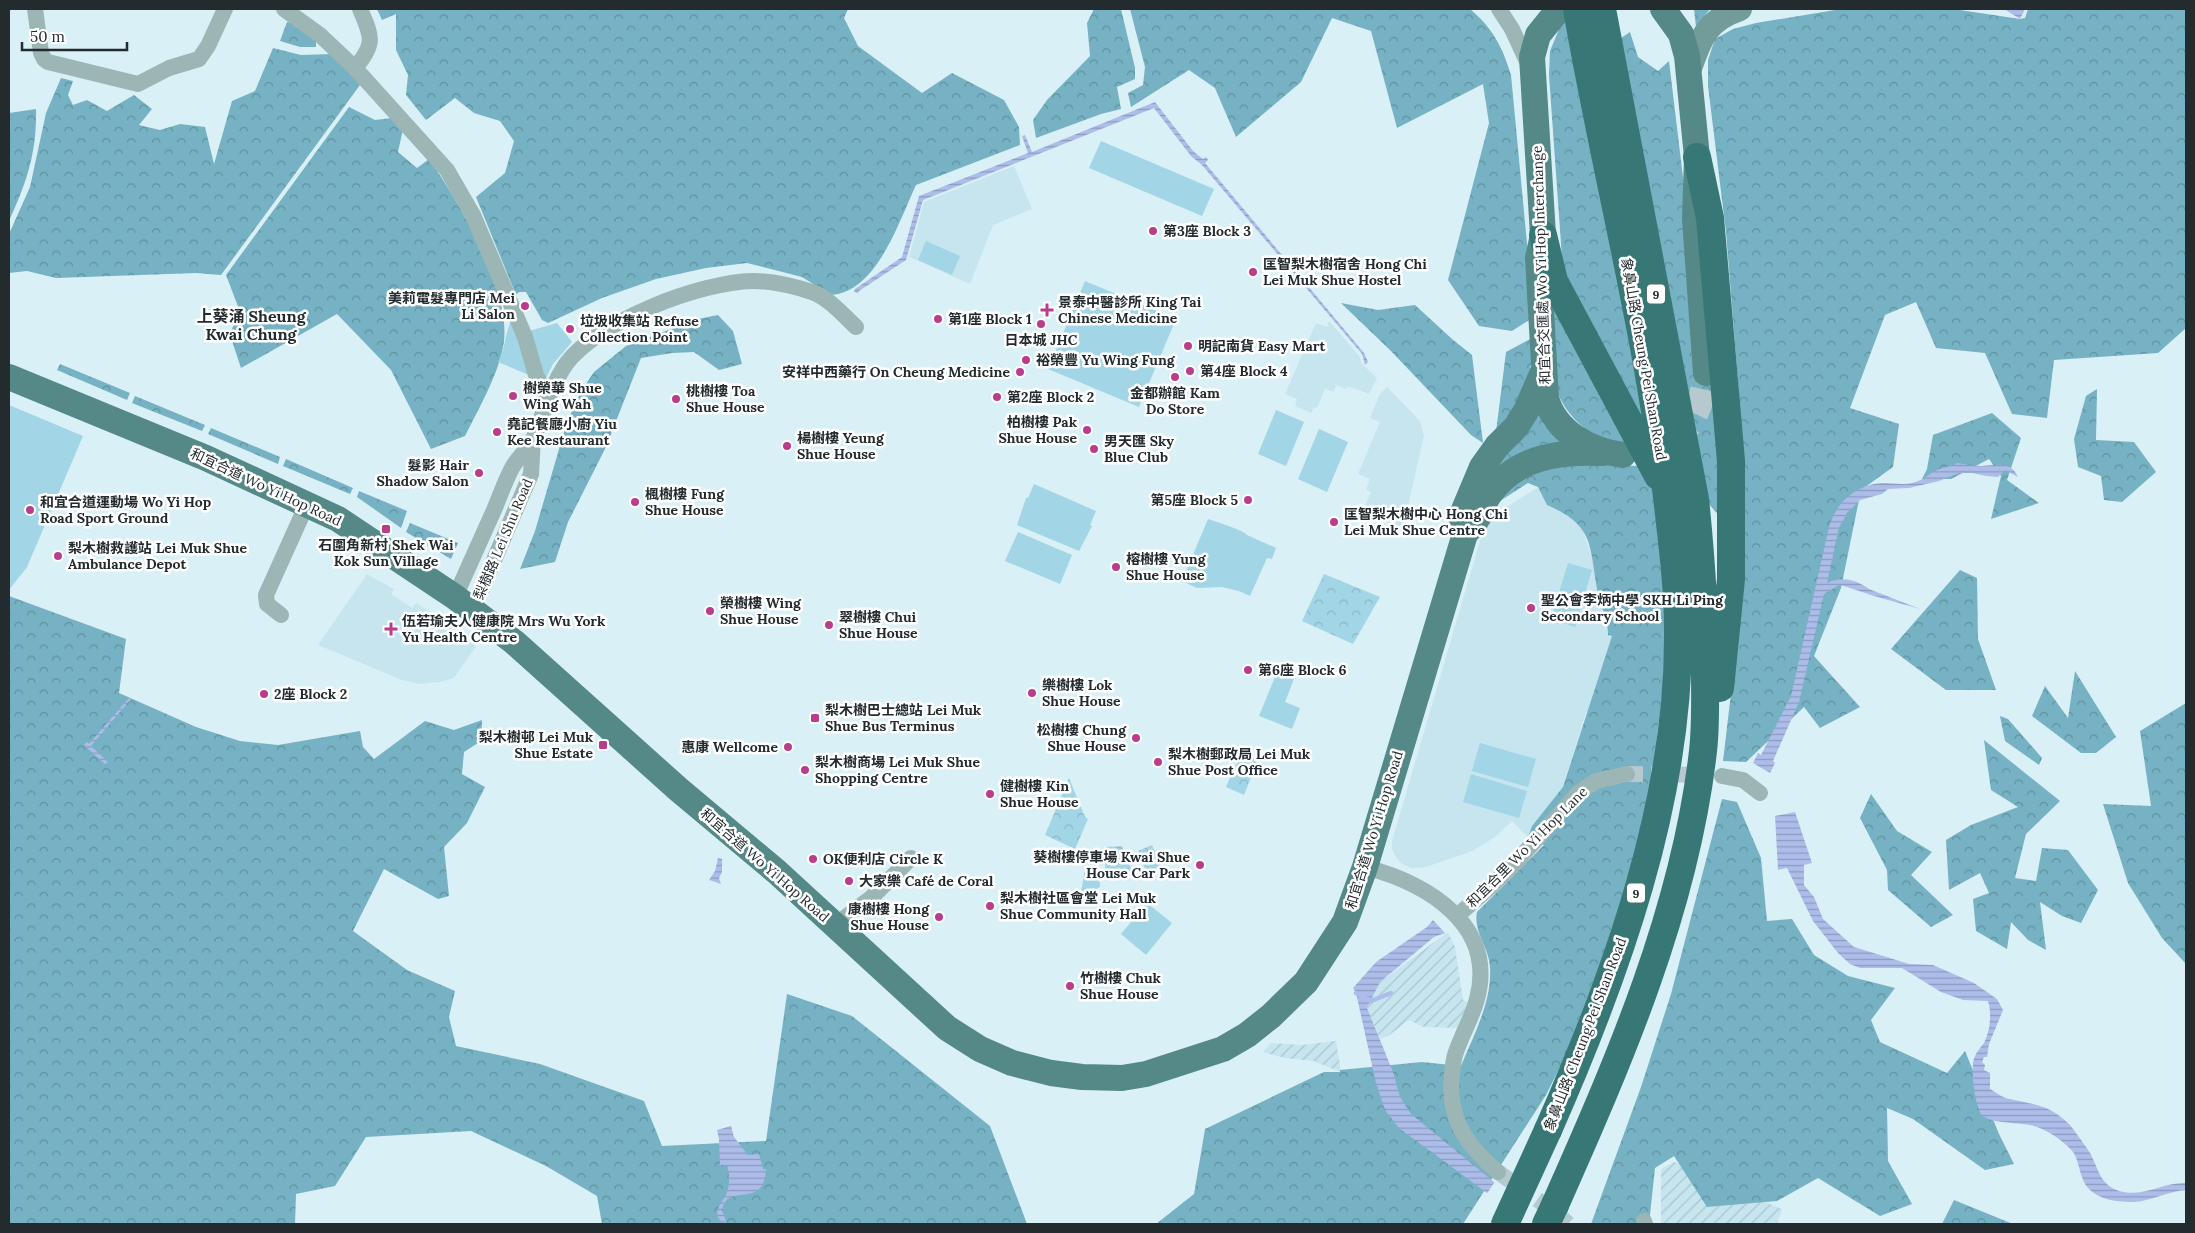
<svg xmlns="http://www.w3.org/2000/svg" width="2195" height="1233" font-family="Lora,'Noto Sans TC',serif">
  <style>
    .built { fill: #c6e5ef }
    .industrial { fill: url(#industrial-furrows) }
    .forest { fill: url(#forest-crowns) }
    .park { fill: url(#park-crowns) }
    .garden { fill: #a2d5e5 }
    .water { fill: url(#water-rules) }
    .pier { fill: #d9f0f7 }
    .lines { fill: none; stroke-linecap: round; stroke-linejoin: round }
    .stream { stroke: #acbdea; stroke-width: 4.5 }
    .street-tunnel { stroke: #b5c9cf; stroke-width: 16; stroke-dasharray: 16 8; stroke-linecap: butt }
    .primary-tunnel { stroke: #b5c9cf; stroke-width: 26; stroke-dasharray: 26 13; stroke-linecap: butt }
    .street { stroke: #9bb6b5; stroke-width: 16 }
    .secondary { stroke: #729c9a; stroke-width: 24 }
    .primary { stroke: #548987; stroke-width: 26 }
    .highway { stroke: #377877; stroke-width: 28 }
    .highway-bridge { stroke: #377877; stroke-width: 28 }
    .poi-dot { fill: #ba3d8d; stroke: #fff; stroke-width: 2 }
    .labels { text-anchor: middle; dominant-baseline: central; stroke-width: 5; stroke-linejoin: round; paint-order: stroke }
    .shield { fill: #fff; stroke: #656b6d; stroke-width: 1 }
    .shield-label { font-size: 12px; font-weight: bold; fill: #232b2e }
    .poi-label { font-size: 14px; font-weight: bold; fill: #232b2e; stroke: #fff; text-anchor: start }
    .street-label { font-size: 14px; fill: #232b2e; stroke: #fff }
    .quarter-label { font-size: 16px; font-weight: bold; fill: #232b2e; stroke: #fff }
  </style>
  <defs>
    <pattern id="industrial-furrows" width="10" height="10" patternUnits="userSpaceOnUse" patternTransform="scale(1.25)"><rect width="10" height="10" fill="#c6e5ef"/><path d="M-1 1l2-2M0 10L10 0M9 11l2-2" fill="none" stroke="#aac5cd"/></pattern>
    <pattern id="forest-crowns" width="20" height="18" patternUnits="userSpaceOnUse" patternTransform="scale(1.25)"><rect width="20" height="18" fill="#76b2c3"/><path d="M2 6a3 3 0 1 1 6 0M12 15a3 3 0 1 1 6 0" fill="none" stroke="#60919f"/></pattern>
    <pattern id="park-crowns" width="20" height="18" patternUnits="userSpaceOnUse" patternTransform="scale(1.25)"><rect width="20" height="18" fill="#a2d5e5"/><path d="M2 6a3 3 0 1 1 6 0M12 15a3 3 0 1 1 6 0" fill="none" stroke="#8bb7c5"/></pattern>
    <pattern id="water-rules" width="6" height="5" patternUnits="userSpaceOnUse" patternTransform="scale(1.25)"><rect width="6" height="5" fill="#acbdea"/><path d="M0 2.5h6" fill="none" stroke="#8c9abe"/></pattern>
  </defs>
  <rect width="100%" height="100%" fill="#d9f0f7"/>
  <path class="built" d="M1014,166l18,43 -39,16 -23,59 -61,-27 15,-55z
    M1329,321l31,36 1,6 16,15 -8,16 -21,-8 -2,3 -10,-4 -2,7 -9,-3 -8,19 -3,-1 -3,6 -16,-7 2,-7 -12,-5 31,-71 11,4z
    M1387,387l33,34 4,15 -21,92 -40,-16 8,-20 -5,-2 4,-11 -12,-5 22,-52 -10,-4 10,-24z
    M1538,487l4,8 28,21 12,13 10,28 16,78 4,1 -24,77 -2,-1 -23,75 -31,39 -4,11 -16,-16 -17,16 -23,14 -46,16 -15,1 -10,-5 -5,-6 -4,-8v-8l93,-317 14,-12z
    M367,574l27,15 -3,5 21,14 4,-5 34,22 -1,1 27,20 -22,32 -14,4 -20,2 -18,-4 -84,-35z"/>
  <path class="industrial" d="M1448,932l7,15 8,53 8,4 -11,24 -36,-1 -15,-7 -21,16 -8,3 -13,-31 13,-26z
    M1334,1041h2l5,31 -28,-11 -28,-3 -22,-6 8,-9 31,2z
    M1674,1162l108,47 -5,15h-116v-55z"/>
  <path class="forest" d="M377,9h471l-4,9 14,28 64,47 30,-20 52,27 15,27 1,18 -104,40c-17,36 -39,107 -85,110l-29,-18 -55,-14 -41,5 -50,11 -54,19 -54,25 -6,-3 -16,-28h-7l-3,3 -40,-98 29,-24 9,-32 -14,-20 -26,-8 -19,-15 -29,22 -20,-25 2,-20 -12,-25v-36l-14,6z
    M1094,9h27l14,59v11l-18,8 4,22 -20,5 -65,24 -3,-18 14,-20 43,-44 -3,-33z
    M1130,9h340c22,18 33,39 41,66l23,242 -22,14 -33,-5 -31,-46 41,-157 -6,-39 -86,44 -26,-97 -39,-13 -31,64 -65,55 -21,-49 -26,-18 -58,37 -3,-14 15,-8 2,-18z
    M1694,9h16l-14,18z
    M1841,9h112l67,10 5,-1 3,-9h158v319l-28,25 -104,7 -7,58 -35,-4 -27,-61 -49,-5 -20,-46 -31,13 -35,93 49,16 -6,43 -32,23 -20,98 -27,68 46,51 -40,21 -16,-21 -58,55 -23,-1 13,-110 6,-175 -3,-82 -13,-162 -18,-146v-26l7,-21 18,-10 23,-6z
    M1570,20l75,408 -82,-156 -14,-197 1,-24 12,-29z
    M287,22l12,2 17,16v7h-16l-20,-6z
    M1630,32l8,25 20,14 11,-10 16,133 32,185 5,140 -15,-17 -23,-134 -63,-330z
    M273,48l28,7 32,-1 27,31 -139,190 -25,-2 -140,5 -29,-7 -18,2v-39l21,-47 16,-74 15,-35 12,3 -5,14 5,10 14,-5 20,11 27,-16 18,14 -13,16 21,5 20,-6 25,3 9,37 18,-63 23,-10z
    M349,107l26,13 17,-2 11,11 -5,23 19,16 12,-9c30,43 81,129 75,182 -4,31 -25,67 -39,95l-34,13 -40,-79 -54,-56 -96,54 -11,-33 9,-26 -13,-34z
    M36,109c1,43 -9,73 -27,112v-108z
    M1550,293l85,154c-32,0 -65,-24 -77,-53z
    M1341,303l37,7 37,-5 37,34 20,16 11,88 -12,-8 -80,-84z
    M718,315l15,16 9,33 -23,6 -25,-18 -22,1 -31,5 -36,91 -37,73 -13,40 -35,7 15,-38 32,-109 14,-31 13,-19 32,-26 72,-27z
    M1534,337c-1,42 -13,63 -38,95l10,-80z
    M60,364l70,29 -3,7 -70,-30z
    M2097,389l-1,51 38,2 22,30 -34,30 -18,-2 -3,-24 -23,-9 -4,-28 12,-43z
    M135,396l70,29 -3,6 -70,-28z
    M1538,411l6,14 19,19 -81,43z
    M1992,413l29,25 -14,42 32,23 -48,16 10,-43 -12,-17 -38,20h-29l5,-10 6,-34z
    M211,428l69,29 -2,7 -70,-30z
    M286,459l67,29 -3,6 -67,-28z
    M1548,464l95,2 15,35 12,127 -18,151 -20,87 -31,96 -38,99 -17,34 -83,129h-307l38,-30 11,-65 119,-57h16v-2l82,-8 39,4c13,-32 31,-64 29,-99 -1,-20 -17,-35 -13,-55l67,-67 -16,-8 4,-11 31,-39 49,-151 -4,-1c0,-14 -7,-28 -10,-42 -9,-46 -2,-67 -51,-88l-9,-18 -10,-4 -39,25 8,-13z
    M359,491l48,20 -6,17 -44,-31z
    M410,523l48,20 -7,16 -45,-27z
    M1960,570l17,8 1,61 18,51h-50l-55,-41z
    M9,596l117,43 -7,54 77,34 44,14 38,4 82,-14 3,16 11,12 51,-38 29,9 28,-10 -1,21 -17,11 -2,22 23,13 -18,36 -23,24 5,49 -11,3 -54,-30 -31,62 54,39 48,21 -6,26 7,29 84,18 104,37 18,45 104,-5 21,-147 65,22 138,110 37,98h-425l-5,-28 -51,-30 -75,-35 -105,6 -31,49 -39,8 -1,30h-286z
    M2075,671l41,66 -20,16h-15l-49,-37 13,-30 23,32z
    M2186,703v261l-24,-26 -34,-55 -25,-79 48,2 -11,-75z
    M2000,716l8,3 34,39 -3,7 -34,-24z
    M1984,740l76,61 -34,33 -11,44 21,3 6,-33 26,2 30,40 -17,33 -19,-7 -22,-14 6,48 -18,-10 -17,-18 -4,27 -31,-18 -3,-32 16,-6 -9,-20 -31,17 -3,-50 25,-15 47,-18 -27,-17z
    M1871,794l26,37 35,21 -21,23 42,40 -22,12 -43,-37 -1,-20 -27,-52z
    M1722,799l15,3 24,56 6,63 25,-2 22,36 34,21 47,12 -24,32 9,22 67,31 18,-22 34,83 15,30 -29,6 -72,-51 -26,-11 1,53 24,43 -32,12 -62,-38 -41,23 -70,6 -33,-51 -19,12 -6,56h-58l50,-137 30,-93z
    M1954,1200l59,24h-71z"/>
  <path class="park" d="M1324,574l56,23 -27,47 -51,-23z
    M1241,753l17,7 -14,35 -18,-8z
    M1069,778l16,39 3,2 -13,30 -30,-14z
    M1152,845l9,21 -15,6 -8,-21z
    M1122,846l12,30 -29,-2 1,-27z"/>
  <path class="garden" d="M1101,141l113,48 -12,27 -113,-48z
    M926,241l34,15 -8,19 -34,-15z
    M1085,281l91,38 -37,88 -91,-38z
    M513,318l18,58 -33,-14c9,-17 6,-30 15,-44z
    M557,323l15,19 -19,22 -10,20 -14,-53z
    M9,405l74,31 -56,131 -18,23z
    M1276,410l28,12 -18,44 -28,-12z
    M1319,429l29,13 -21,50 -29,-13z
    M1034,484l62,27 -6,14 2,1 -13,25 -62,-26 9,-27h2z
    M1208,519c8,3 36,11 39,16l29,13 -4,11 -5,-1 -17,38 -11,-5 -17,-4 -25,1 -15,-7z
    M1018,532l54,23 -12,29 -55,-23z
    M1568,563l24,7 -17,57 -24,-8z
    M1277,672l17,7 -9,23 15,6 -8,21 -33,-13z
    M1480,743l56,16 -8,28 -56,-16z
    M1471,774l56,17 -8,27 -56,-16z
    M1093,870l4,5 -1,3 4,5v4l-6,3 -1,13 -7,2 -5,-2c-2,-8 3,-21 3,-30z
    M1147,903l25,20 -26,32 -25,-21z"/>
  <path class="water" d="M2004,9h21l-5,10z
    M1155,102l38,49 10,8 3,-2 2,3 -3,3 159,190 4,9 -3,3 -3,-11 -160,-189 -11,-9 -37,-48 -231,92 -17,60 -47,31 -1,2 -4,-1 1,-3 47,-32 17,-61 109,-43 -6,-17 3,-1 7,17z
    M1957,463c8,1 16,3 25,3 14,-1 29,-5 36,11l-13,-7 -7,7 -12,-1 -14,-3h-13l-20,8 -30,7 -21,1 -6,5 -22,6 -12,12 -9,15 -12,56c14,-7 29,-4 42,6l51,20 -46,-13 -30,-10 -5,-1 -15,9 -25,108 -26,59 2,2 -5,10 -17,-10 5,-10 3,2 30,-59 38,-169c8,-26 29,-44 56,-44 10,0 18,2 27,0 12,-2 20,-13 31,-15 6,-2 9,-1 14,-5z
    M129,698l2,1 -40,47 17,16 -3,2 -21,-19 3,-3 2,2z
    M1795,812l17,51 -8,2v20l10,12 9,22 31,28 55,17 24,1 41,18 23,16 6,11 -14,34 -2,13h-3l-2,5 3,3 -1,5 6,3v16c6,3 12,9 20,10 25,6 39,5 60,26 7,9 14,19 20,28 9,16 9,31 29,38 24,7 44,-9 67,-8v7c-18,1 -34,11 -52,12 -20,0 -45,-3 -52,-25 -3,-8 -4,-18 -9,-25 -6,-8 -19,-17 -27,-21 -20,-12 -45,-4 -64,-15 -7,-11 -13,-48 -7,-60 2,-5 6,-9 9,-13 6,-12 8,-29 4,-42l-25,-1 -22,-8 -39,-24h-42l-10,-4 -12,-11 -25,-32 -26,-53 -9,2 -3,-54z
    M718,858l4,1v13l-3,6 2,6 -12,-4 6,-9z
    M1433,920l12,13 -11,4 -54,45 -13,26 26,64 7,25 11,17 83,68 59,41 -66,-30 -88,-65 -14,-18 -9,-27 -20,-90 -3,-5 23,-26 51,-35z
    M731,1126l3,11 14,18 11,-1 4,15h3c-2,42 -38,12 -44,41l5,14h-3c-16,-13 1,-21 4,-35 2,-7 1,-18 -1,-24h-7l-1,-26 -2,-9z"/>
  <path class="pier" d="M1496,1180l59,41 2,3h-33l-38,-29z"/>
  <g class="lines">
    <path class="stream" d="M1356,993l15,8 20,-8"/>
    <path class="street-tunnel" d="M1627,774l80,1
      M1498,1172l57,40 13,12"/>
    <path class="primary-tunnel" d="M1670,443c24,-15 33,-43 36,-70"/>
    <path class="street" d="M35,9l6,44 3,6 4,3 90,22 31,-16 30,-9 9,-13 17,-37
      M284,9l36,26 35,33
      M360,9c12,28 16,34 -5,59l92,102 26,45 52,122 11,38 12,23
      M1499,9l13,20 18,39
      M455,597c13,-29 26,-58 39,-87 6,-14 11,-29 18,-42 6,-11 17,-20 22,-31 10,-25 17,-51 32,-73 32,-43 134,-82 187,-83 20,0 40,5 59,11 18,7 31,23 44,35
      M473,609l58,-135 2,-35
      M281,615l-14,-11 -1,-9 41,-91
      M1722,776l21,4 17,13
      M1365,867c61,16 132,57 112,132 -5,19 -16,37 -22,56 -2,6 -2,13 -3,19 -5,44 14,71 46,98
      M1458,915l31,-27 29,-28 60,-67 18,-12 31,-7
      M834,926l38,-29 39,-39
      M1644,1221l1,3"/>
    <path class="secondary" d="M1688,74c12,-33 16,-53 52,-65"/>
    <path class="primary" d="M1559,9l-21,26 -6,22 11,178 -5,23 8,140c9,34 45,53 77,57
      M1663,9l18,25 6,22 10,101 -2,62 11,154
      M9,377l197,81 132,61 117,78 59,45 164,147 99,83 170,156 33,21 32,14 39,10 31,4 40,1 24,-4 77,-25 24,-14 24,-19 35,-34 39,-60 20,-55 100,-333c4,-5 9,-9 12,-15 5,-7 7,-17 12,-24 27,-39 72,-44 115,-42
      M1461,517l21,-50 15,-21 19,-19 10,-16 16,-37"/>
    <path class="highway" d="M1697,157l13,61 21,243v118l-11,109
      M1543,235l11,46 104,195
      M1548,1130c68,-154 132,-330 130,-500 0,-44 -6,-89 -11,-133 -19,-164 -62,-325 -90,-488
      M1555,1205c64,-144 130,-295 148,-454 3,-26 2,-53 2,-79 0,-58 -4,-115 -10,-173l-93,-490"/>
    <path class="highway-bridge" d="M1505,1224l43,-94
      M1546,1224l9,-19"/>
  </g>
  <g class="poi-dot">
    <circle cx="1153" cy="231" r="5"/>
    <circle cx="1253" cy="272" r="5"/>
    <circle cx="525" cy="306" r="5"/>
    <path d="M1044.5 302.5h5v5h5v5h-5v5h-5v-5h-5v-5h5z"/>
    <circle cx="938" cy="319" r="5"/>
    <circle cx="1041" cy="324" r="5"/>
    <circle cx="570" cy="329" r="5"/>
    <circle cx="1188" cy="346" r="5"/>
    <circle cx="1026" cy="360" r="5"/>
    <circle cx="1190" cy="371" r="5"/>
    <circle cx="1020" cy="372" r="5"/>
    <circle cx="1175" cy="377" r="5"/>
    <circle cx="513" cy="396" r="5"/>
    <circle cx="997" cy="397" r="5"/>
    <circle cx="676" cy="399" r="5"/>
    <circle cx="1087" cy="430" r="5"/>
    <circle cx="497" cy="432" r="5"/>
    <circle cx="787" cy="446" r="5"/>
    <circle cx="1094" cy="449" r="5"/>
    <circle cx="479" cy="473" r="5"/>
    <circle cx="1248" cy="500" r="5"/>
    <circle cx="635" cy="502" r="5"/>
    <circle cx="30" cy="510" r="5"/>
    <circle cx="1334" cy="522" r="5"/>
    <rect x="381" y="524" width="10" height="10" rx="2.5"/>
    <circle cx="58" cy="556" r="5"/>
    <circle cx="1116" cy="567" r="5"/>
    <circle cx="1531" cy="608" r="5"/>
    <circle cx="710" cy="611" r="5"/>
    <circle cx="829" cy="625" r="5"/>
    <path d="M388.5 621.5h5v5h5v5h-5v5h-5v-5h-5v-5h5z"/>
    <circle cx="1248" cy="670" r="5"/>
    <circle cx="1032" cy="693" r="5"/>
    <circle cx="264" cy="694" r="5"/>
    <rect x="810" y="713" width="10" height="10" rx="2.5"/>
    <circle cx="1136" cy="738" r="5"/>
    <rect x="598" y="740" width="10" height="10" rx="2.5"/>
    <circle cx="788" cy="747" r="5"/>
    <circle cx="1158" cy="762" r="5"/>
    <circle cx="805" cy="770" r="5"/>
    <circle cx="990" cy="794" r="5"/>
    <circle cx="813" cy="859" r="5"/>
    <circle cx="1200" cy="865" r="5"/>
    <circle cx="849" cy="881" r="5"/>
    <circle cx="990" cy="906" r="5"/>
    <circle cx="939" cy="917" r="5"/>
    <circle cx="1070" cy="986" r="5"/>
  </g>
  <g class="labels">
    <g class="shield">
      <rect x="1647" y="284.5" width="18" height="19" rx="4"/>
      <rect x="1627" y="883.5" width="18" height="19" rx="4"/>
    </g>
    <g class="shield-label">
      <text x="1656" y="294">9</text>
      <text x="1636" y="893">9</text>
    </g>
    <g class="poi-label">
      <text x="1163" y="231">第3座 Block 3</text>
      <text x="1263" y="264">匡智梨木樹宿舍 Hong Chi<tspan x="1263" dy="16">Lei Muk Shue Hostel</tspan></text>
      <text x="515" y="298" text-anchor="end">美莉電髮專門店 Mei<tspan x="515" dy="16">Li Salon</tspan></text>
      <text x="1058" y="302">景泰中醫診所 King Tai<tspan x="1058" dy="16">Chinese Medicine</tspan></text>
      <text x="948" y="319">第1座 Block 1</text>
      <text x="580" y="321">垃圾收集站 Refuse<tspan x="580" dy="16">Collection Point</tspan></text>
      <text x="1041" y="340" text-anchor="middle">日本城 JHC</text>
      <text x="1198" y="346">明記南貨 Easy Mart</text>
      <text x="1036" y="360">裕榮豐 Yu Wing Fung</text>
      <text x="1200" y="371">第4座 Block 4</text>
      <text x="1010" y="372" text-anchor="end">安祥中西藥行 On Cheung Medicine</text>
      <text x="523" y="388">樹榮華 Shue<tspan x="523" dy="16">Wing Wah</tspan></text>
      <text x="686" y="391">桃樹樓 Toa<tspan x="686" dy="16">Shue House</tspan></text>
      <text x="1175" y="393" text-anchor="middle">金都辦館 Kam<tspan x="1175" dy="16">Do Store</tspan></text>
      <text x="1007" y="397">第2座 Block 2</text>
      <text x="1077" y="422" text-anchor="end">柏樹樓 Pak<tspan x="1077" dy="16">Shue House</tspan></text>
      <text x="507" y="424">堯記餐廳小廚 Yiu<tspan x="507" dy="16">Kee Restaurant</tspan></text>
      <text x="797" y="438">楊樹樓 Yeung<tspan x="797" dy="16">Shue House</tspan></text>
      <text x="1104" y="441">男天匯 Sky<tspan x="1104" dy="16">Blue Club</tspan></text>
      <text x="469" y="465" text-anchor="end">髮影 Hair<tspan x="469" dy="16">Shadow Salon</tspan></text>
      <text x="645" y="494">楓樹樓 Fung<tspan x="645" dy="16">Shue House</tspan></text>
      <text x="1238" y="500" text-anchor="end">第5座 Block 5</text>
      <text x="40" y="502">和宜合道運動場 Wo Yi Hop<tspan x="40" dy="16">Road Sport Ground</tspan></text>
      <text x="1344" y="514">匡智梨木樹中心 Hong Chi<tspan x="1344" dy="16">Lei Muk Shue Centre</tspan></text>
      <text x="386" y="545" text-anchor="middle">石圍角新村 Shek Wai<tspan x="386" dy="16">Kok Sun Village</tspan></text>
      <text x="68" y="548">梨木樹救護站 Lei Muk Shue<tspan x="68" dy="16">Ambulance Depot</tspan></text>
      <text x="1126" y="559">榕樹樓 Yung<tspan x="1126" dy="16">Shue House</tspan></text>
      <text x="1541" y="600">聖公會李炳中學 SKH Li Ping<tspan x="1541" dy="16">Secondary School</tspan></text>
      <text x="720" y="603">榮樹樓 Wing<tspan x="720" dy="16">Shue House</tspan></text>
      <text x="839" y="617">翠樹樓 Chui<tspan x="839" dy="16">Shue House</tspan></text>
      <text x="402" y="621">伍若瑜夫人健康院 Mrs Wu York<tspan x="402" dy="16">Yu Health Centre</tspan></text>
      <text x="1258" y="670">第6座 Block 6</text>
      <text x="1042" y="685">樂樹樓 Lok<tspan x="1042" dy="16">Shue House</tspan></text>
      <text x="274" y="694">2座 Block 2</text>
      <text x="825" y="710">梨木樹巴士總站 Lei Muk<tspan x="825" dy="16">Shue Bus Terminus</tspan></text>
      <text x="1126" y="730" text-anchor="end">松樹樓 Chung<tspan x="1126" dy="16">Shue House</tspan></text>
      <text x="593" y="737" text-anchor="end">梨木樹邨 Lei Muk<tspan x="593" dy="16">Shue Estate</tspan></text>
      <text x="778" y="747" text-anchor="end">惠康 Wellcome</text>
      <text x="1168" y="754">梨木樹郵政局 Lei Muk<tspan x="1168" dy="16">Shue Post Office</tspan></text>
      <text x="815" y="762">梨木樹商場 Lei Muk Shue<tspan x="815" dy="16">Shopping Centre</tspan></text>
      <text x="1000" y="786">健樹樓 Kin<tspan x="1000" dy="16">Shue House</tspan></text>
      <text x="1190" y="857" text-anchor="end">葵樹樓停車場 Kwai Shue<tspan x="1190" dy="16">House Car Park</tspan></text>
      <text x="823" y="859">OK便利店 Circle K</text>
      <text x="859" y="881">大家樂 Café de Coral</text>
      <text x="1000" y="898">梨木樹社區會堂 Lei Muk<tspan x="1000" dy="16">Shue Community Hall</tspan></text>
      <text x="929" y="909" text-anchor="end">康樹樓 Hong<tspan x="929" dy="16">Shue House</tspan></text>
      <text x="1080" y="978">竹樹樓 Chuk<tspan x="1080" dy="16">Shue House</tspan></text>
    </g>
    <g class="street-label">
      <text transform="translate(1541 265) rotate(-92)">和宜合交匯處 Wo Yi Hop Interchange</text>
      <text transform="translate(1644 359) rotate(80)">象鼻山路 Cheung Pei Shan Road</text>
      <text transform="translate(266 487) rotate(25)">和宜合道 Wo Yi Hop Road</text>
      <text transform="translate(503 539) rotate(-67)">梨樹路 Lei Shu Road</text>
      <text transform="translate(1374 830) rotate(-73)">和宜合道 Wo Yi Hop Road</text>
      <text transform="translate(1527 847) rotate(-45)">和宜合里 Wo Yi Hop Lane</text>
      <text transform="translate(765 865) rotate(41)">和宜合道 Wo Yi Hop Road</text>
      <text transform="translate(1585 1034) rotate(-69)">象鼻山路 Cheung Pei Shan Road</text>
    </g>
    <g class="quarter-label">
      <text x="251" y="316">上葵涌 Sheung<tspan x="251" dy="18">Kwai Chung</tspan></text>
    </g>
  </g>
  <rect width="2195" height="1233" fill="none" stroke="#232b2e" stroke-width="20"/>
  <path d="M22 42v8h105v-8" fill="none" stroke="#232b2e" stroke-width="2.5"/>
  <text x="30" y="42" font-size="15" fill="#232b2e" stroke="#ffffff" stroke-width="4" paint-order="stroke">50 m</text>
</svg>
